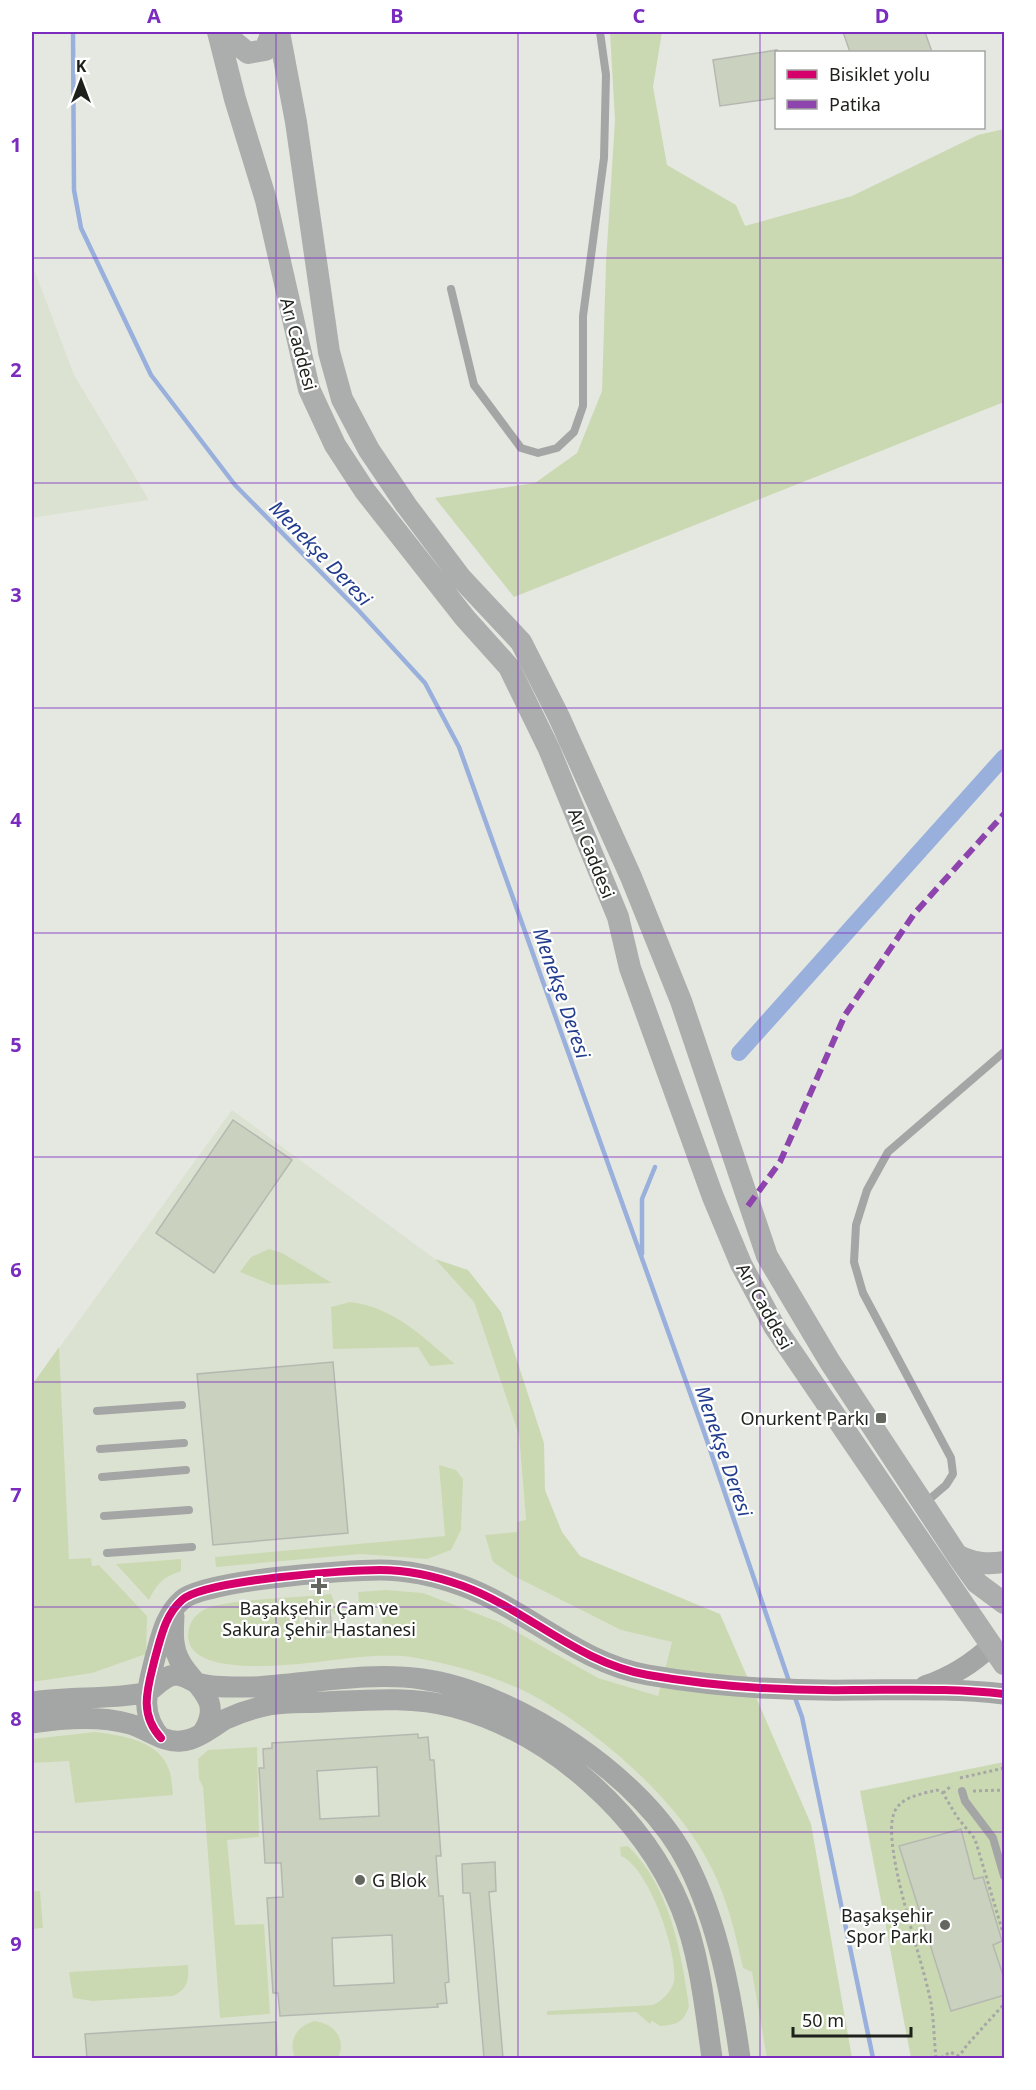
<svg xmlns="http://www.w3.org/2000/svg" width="1036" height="2090" font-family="'Noto Sans',sans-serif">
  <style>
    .built { fill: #dce2d2 }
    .green { fill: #cbd9b3 }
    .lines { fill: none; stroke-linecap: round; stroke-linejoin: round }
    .stream { stroke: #99afdc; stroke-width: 4.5 }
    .canal { stroke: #99afdc; stroke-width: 16 }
    .building { fill: #cad1be; stroke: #b5b8b1; stroke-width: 1.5; fill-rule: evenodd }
    .path { stroke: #a7a8a6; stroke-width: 3; stroke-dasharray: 3 3; stroke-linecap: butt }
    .service { stroke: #a4a5a5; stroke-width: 8 }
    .tertiary { stroke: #a4a5a5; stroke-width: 21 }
    .secondary { stroke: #acadad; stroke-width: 22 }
    .quiet { stroke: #8e44ad; stroke-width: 6; stroke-dasharray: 12 6; stroke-linecap: butt }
    .cycleway-casing { stroke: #fff; stroke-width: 11 }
    .cycleway { stroke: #d6006c; stroke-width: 8 }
    .grid { fill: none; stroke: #7b2cbf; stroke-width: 1.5; stroke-opacity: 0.55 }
    .poi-dot { fill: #646660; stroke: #fff; stroke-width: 2 }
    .labels { text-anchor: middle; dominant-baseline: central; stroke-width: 4.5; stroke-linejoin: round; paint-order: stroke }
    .street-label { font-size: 18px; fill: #1e201b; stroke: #fff }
    .poi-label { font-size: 18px; fill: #1e201b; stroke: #fff; text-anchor: end }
    .water-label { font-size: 20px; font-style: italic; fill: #233d8e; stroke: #fff }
    .neatline { fill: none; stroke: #7b2cbf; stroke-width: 2 }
    .grid-label { font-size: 20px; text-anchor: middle; font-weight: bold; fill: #7b2cbf }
  </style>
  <rect width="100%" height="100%" fill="#e5e8e0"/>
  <path class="built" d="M32,264l42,111 75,125 -117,18z
    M232,1110l203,149 39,43 45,133 7,85 146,122 -14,54 138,362h-764v-673z"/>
  <path class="green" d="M610,32h52l-9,55 14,78 69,40 9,21 107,-30 126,-61 26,-6v273l-490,195 -79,-99 100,-15 42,-30 25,-62 4,-128 9,-143z
    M269,1249l13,4 50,30 -60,2 -32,-13 11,-15z
    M435,1259l33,11 33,42 43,131 1,47 17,42 18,24 140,58 91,210 41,234h-85l-15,-86 -9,-4c-8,-35 -15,-67 -31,-99 -33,-69 -114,-138 -180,-174 -36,-19 -81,-31 -121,-38 -16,-2 -34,-1 -50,0 -31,2 -192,33 -171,-32 3,-9 14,-17 23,-19 38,-8 80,-8 118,-12l5,13 -1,8 -7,-9 -30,5 4,27 81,-5 -2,-30 -22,1 -1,-12 28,-2 37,3 76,29 99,56 60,18 14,-54 -51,-12 -107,-54 -21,-14 -8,-27 32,-3v-10l9,-2 -7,-85 -45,-133z
    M350,1302c44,5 73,35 105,62l-25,2 -12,-19 -85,2 -2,-42z
    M59,1347l10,212 22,-1 1,8 7,-1 48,51 -1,38 -54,19 -60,9v-297z
    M439,1465l17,5 7,9 -2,51 -10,20 -24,9 -66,-5 -145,13 -1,-10 230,-21z
    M181,1559v12c-17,6 -24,12 -32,29l-33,-36z
    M95,1732c25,3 62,8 73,35 4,9 4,20 5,28l-98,8 -6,-42 -37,2v-24z
    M257,1747l2,90 -32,3 8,85 29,-1 6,90 -50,4 -17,-231 -4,-8 -1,-20 10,-9z
    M1004,1762v296h-93l-51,-267z
    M628,1846c42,41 53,105 61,160 -5,17 -13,19 -29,20l-8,-5 -2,3 -14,-12 -89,3v-4l106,-6c9,-4 19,-14 21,-24 4,-29 -25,-113 -53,-125l-1,-9z
    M32,1891h8l3,37 -11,1z
    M188,1965c1,15 0,24 -15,31l-81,5 -19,-3 -4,-26z
    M314,2021c20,2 33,18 24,37h-43c-7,-18 1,-31 19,-37z"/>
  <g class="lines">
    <path class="stream" d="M73,32l1,158 7,38 70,147 84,110 124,126 66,72 34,64 245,685 86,252
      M642,1254v-55l13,-32
      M794,1695l8,22 71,341"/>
    <path class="canal" d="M739,1053l265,-296"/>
  </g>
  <path class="building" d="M843,32h82l7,20h-82z
    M777,50v48l-57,8 -7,-46z
    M233,1120l59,40 -78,113 -58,-40z
    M333,1362l15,171 -135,12 -16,-171z
    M330,1610l2,22 -25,2 -2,-21z
    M418,1734v4l10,-1 2,23h4l7,96h-5l3,40h4l6,86 -4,1 2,20 -10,1 1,3 -158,9 -2,-23h-5l-6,-95 16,-1 -2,-34h-16l-6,-95h5l-1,-19 9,-1v-5zM377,1767l2,49 -59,3 -3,-48zM392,1935l2,48 -60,3 -2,-48z
    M961,1829l13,50 9,-2 19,64 -9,4 12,36v14l-54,16 -52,-165z
    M495,1862l1,29 -7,1 14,166h-19l-14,-165h-7l-1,-29z
    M276,2022l1,36h-190l-2,-24z"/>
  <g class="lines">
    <path class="path" d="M960,1778l44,-10
      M973,1791l31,-1
      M943,1793l9,-8
      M936,2058c-2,-18 -2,-37 -5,-55 -7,-40 -50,-156 -37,-190 6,-16 27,-19 43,-23l6,3 14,24 18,22 29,97
      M941,2058l9,-6 9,4
      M958,2058l9,-13 37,-41"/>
    <path class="service" d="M451,289l23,96 47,63 17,5 19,-5 17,-16 9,-26v-90l21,-158 2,-83 -6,-43
      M97,1411l85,-6
      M100,1449l84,-6
      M102,1477l84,-7
      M925,1503l21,-18 7,-11 -2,-16 -88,-165 -9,-31 2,-37 11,-35 21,-38 116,-100
      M104,1516l85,-6
      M107,1553l85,-6
      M962,1791l3,10 28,37 11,38"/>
    <path class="tertiary" d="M174,1616c-1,16 -2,33 7,47 14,24 43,36 22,69
      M925,1686c26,-9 46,-21 66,-40
      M32,1702c37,-6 75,-2 112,-9 11,-2 17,-17 31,-18 9,0 15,5 22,8 16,5 39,4 56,4 54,-3 116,-16 169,-8 94,13 224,99 266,185 30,60 43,129 52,194
      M32,1723c32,-5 67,-8 98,1 17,5 33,19 51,17 16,-1 31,-14 45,-22 13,-6 28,-11 43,-14 17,-3 36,-2 54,-3 44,-2 88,-6 131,5 97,26 189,108 227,201 19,47 24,101 31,150
      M161,1738c-23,-25 -13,-51 -6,-80 6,-21 10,-43 27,-58 22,-20 164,-30 198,-30 27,0 58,7 83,16 65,24 115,77 185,89 68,12 137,16 206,15 50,0 100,-2 150,4"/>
    <path class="secondary" d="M218,32l17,67 31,101 43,189 26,56 30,46 100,127 44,49 40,82 69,168 12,51 83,229 28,67 33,62 230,338
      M222,32l26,21 17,-3 7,-18
      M279,32l17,90 33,230 13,47 27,51 37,55 55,73 60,64 38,75 72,160 50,124 86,255 63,106 127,193 20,28 27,20
      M957,1555c16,8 29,10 47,7"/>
    <path class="quiet" d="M748,1206l32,-44 65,-147 69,-101 90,-100"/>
    <defs>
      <path id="cycleway" d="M161,1738c-23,-25 -13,-51 -6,-80 6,-21 10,-43 27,-58 22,-20 164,-30 198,-30 27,0 58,7 83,16 65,24 115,77 185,89 68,12 137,16 206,15 50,0 100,-2 150,4"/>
    </defs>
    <use href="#cycleway" class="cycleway-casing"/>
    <use href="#cycleway" class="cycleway"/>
  </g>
  <path class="grid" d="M276,32v2026M518,32v2026M760,32v2026M32,258h972M32,483h972M32,708h972M32,933h972M32,1157h972M32,1382h972M32,1607h972M32,1832h972"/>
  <g class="poi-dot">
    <rect x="875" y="1412" width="12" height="12" rx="3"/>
    <path d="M316 1577h6v6h6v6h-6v6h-6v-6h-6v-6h6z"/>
    <circle cx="360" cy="1880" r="6"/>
    <circle cx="945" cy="1925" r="6"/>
  </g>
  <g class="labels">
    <g class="street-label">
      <text transform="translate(299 344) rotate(75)">Arı Caddesi</text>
      <text transform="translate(592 853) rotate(68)">Arı Caddesi</text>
      <text transform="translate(765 1306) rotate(61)">Arı Caddesi</text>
    </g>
    <g class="poi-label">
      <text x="869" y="1418">Onurkent Parkı</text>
      <text x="319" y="1608" text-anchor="middle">Başakşehir Çam ve<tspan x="319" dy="21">Sakura Şehir Hastanesi</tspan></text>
      <text x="372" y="1880" text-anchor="start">G Blok</text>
      <text x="933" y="1915">Başakşehir<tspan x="933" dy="21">Spor Parkı</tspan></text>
    </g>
    <g class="water-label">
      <text transform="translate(321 553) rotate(46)">Menekşe Deresi</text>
      <text transform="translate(562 993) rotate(71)">Menekşe Deresi</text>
      <text transform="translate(724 1451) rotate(71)">Menekşe Deresi</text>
    </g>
  </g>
  <rect width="1036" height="2090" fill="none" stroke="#ffffff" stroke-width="66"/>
  <rect x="775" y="51" width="210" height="78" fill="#ffffff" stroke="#a5a6a4" stroke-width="1.5"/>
  <rect x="787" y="70" width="30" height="9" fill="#d6006c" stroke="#a5a6a4" stroke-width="1.5"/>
  <text x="829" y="81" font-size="18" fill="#1e201b">Bisiklet yolu</text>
  <rect x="787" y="100" width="30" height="9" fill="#8e44ad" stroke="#a5a6a4" stroke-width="1.5"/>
  <text x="829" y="111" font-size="18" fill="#1e201b">Patika</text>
  <g transform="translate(81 81)" stroke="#ffffff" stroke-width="4.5" paint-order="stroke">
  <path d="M0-4.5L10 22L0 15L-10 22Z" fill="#1e201b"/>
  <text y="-9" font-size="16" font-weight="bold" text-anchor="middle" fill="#1e201b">K</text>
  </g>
  <path d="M793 2027v9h118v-9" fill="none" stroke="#1e201b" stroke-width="3"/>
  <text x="802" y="2027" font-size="18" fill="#1e201b" stroke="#ffffff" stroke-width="4.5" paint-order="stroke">50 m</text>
  <rect x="33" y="33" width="970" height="2024" class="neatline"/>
  <g class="grid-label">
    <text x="154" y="23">A</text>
    <text x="397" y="23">B</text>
    <text x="639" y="23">C</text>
    <text x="882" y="23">D</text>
    <text x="16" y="152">1</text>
    <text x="16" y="377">2</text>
    <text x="16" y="602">3</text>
    <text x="16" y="827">4</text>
    <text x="16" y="1052">5</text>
    <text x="16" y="1277">6</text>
    <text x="16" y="1502">7</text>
    <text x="16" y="1726">8</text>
    <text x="16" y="1951">9</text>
  </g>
</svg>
